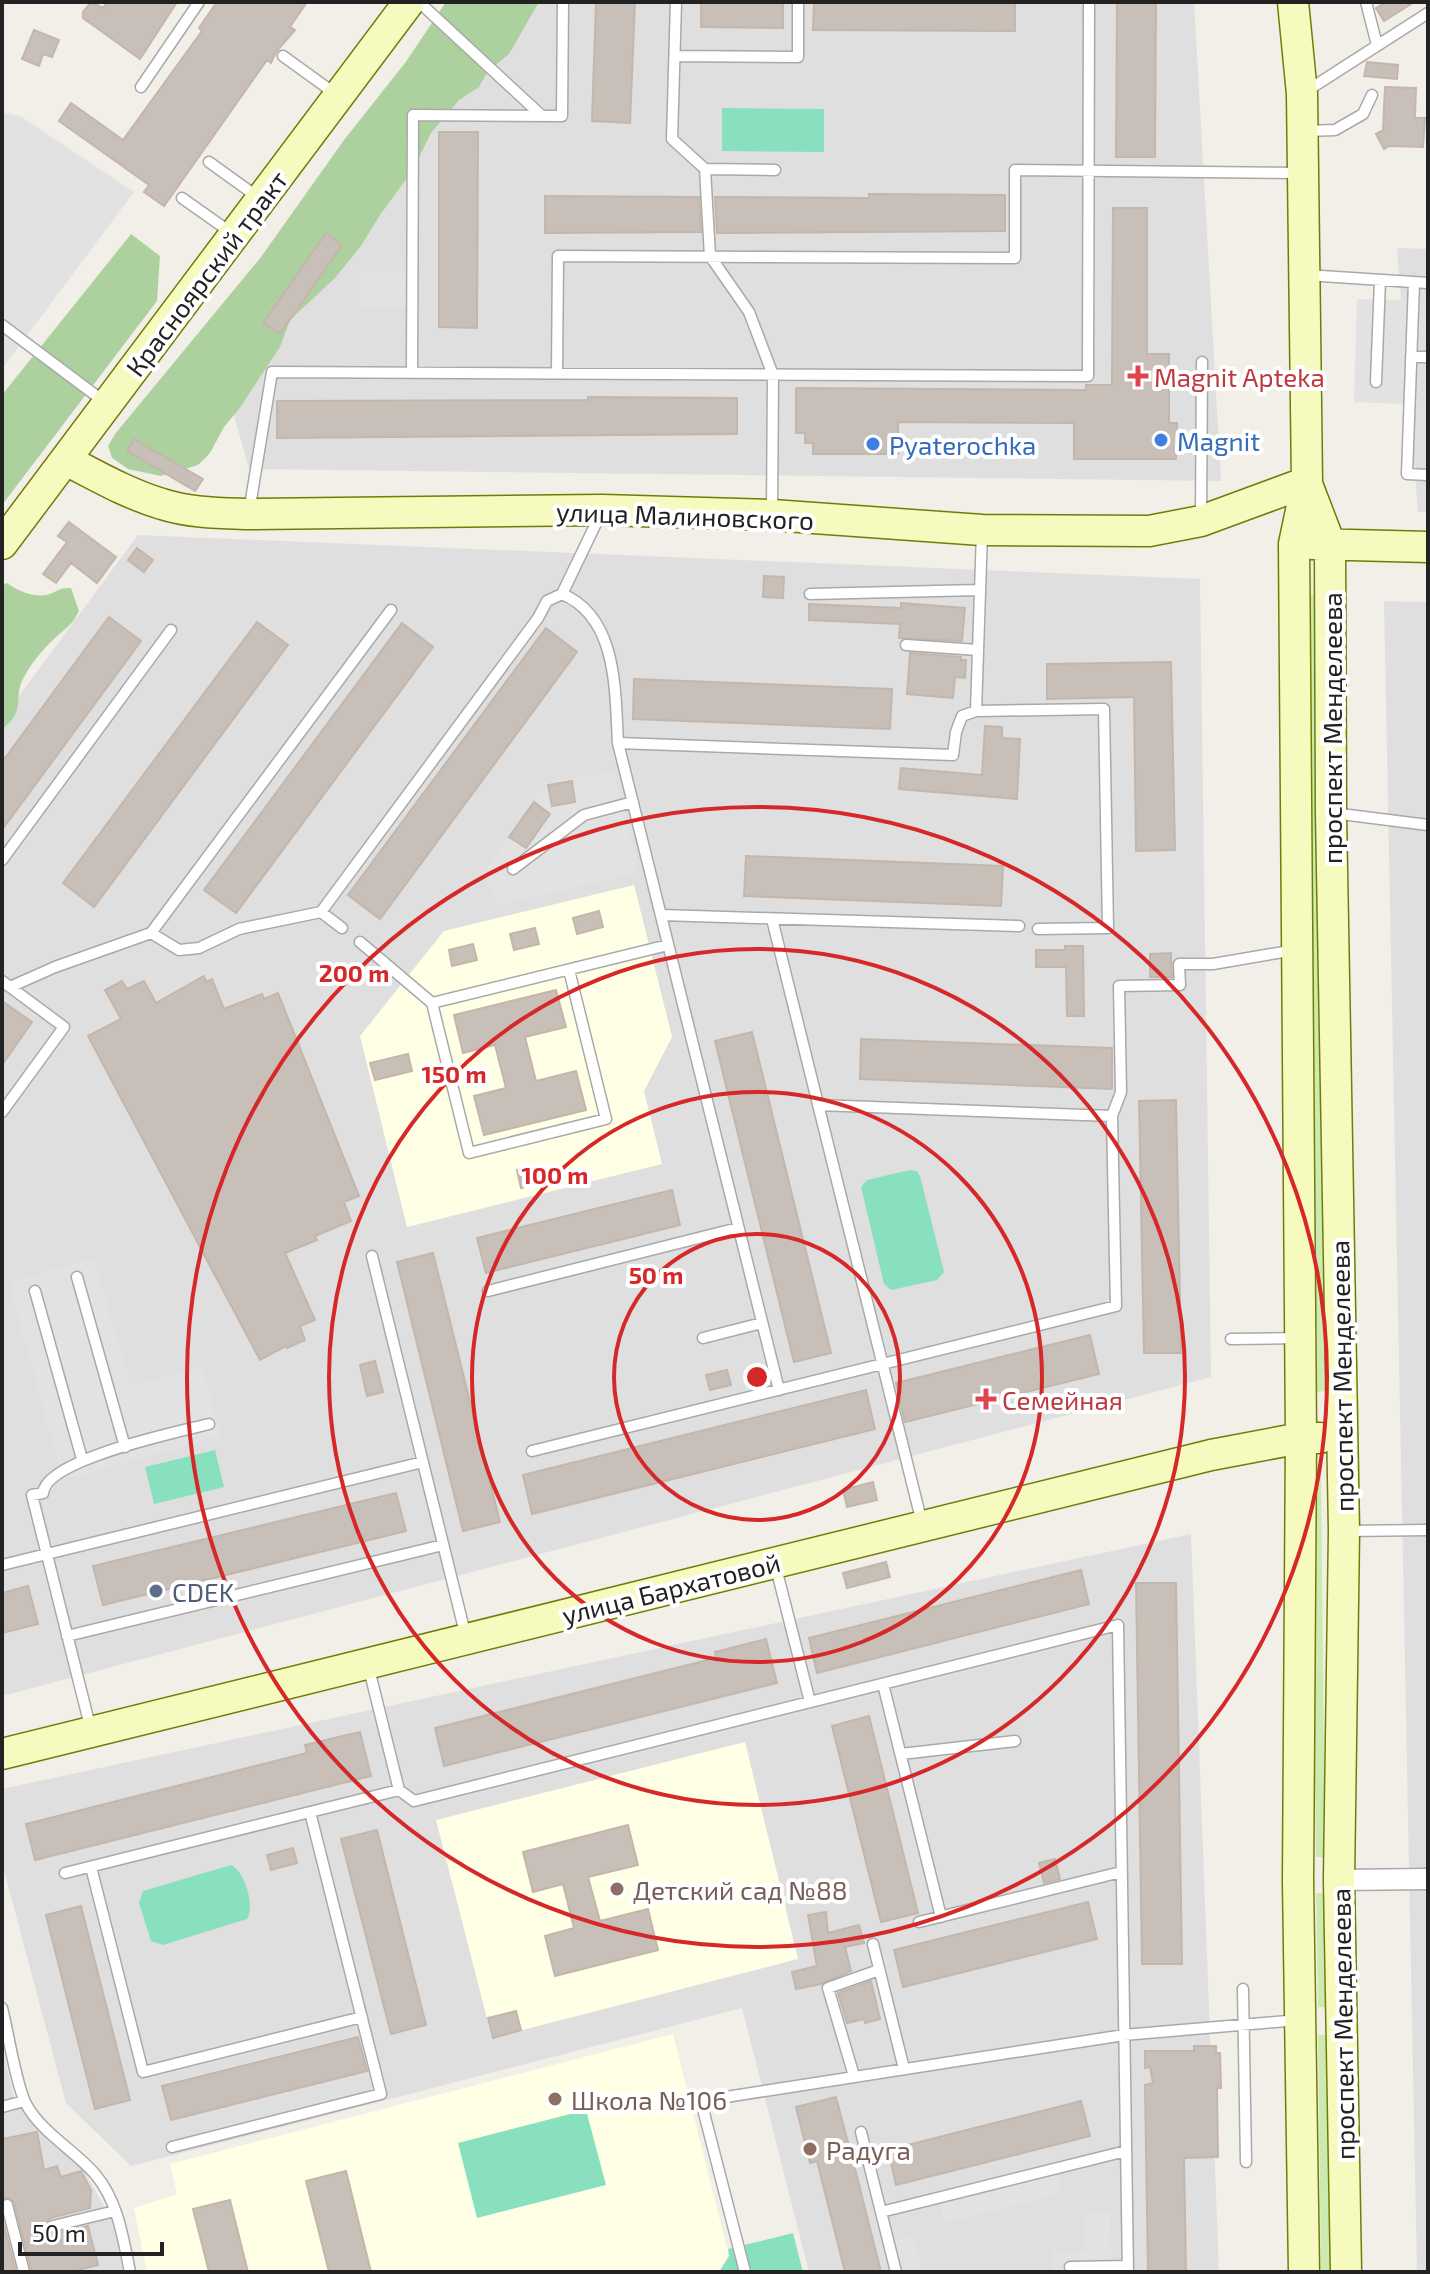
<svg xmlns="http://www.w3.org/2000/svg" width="1430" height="2274" font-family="'Exo 2',sans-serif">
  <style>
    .residential { fill: #e0dfdf }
    .education { fill: #ffffe5 }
    .grass { fill: #cdebb0 }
    .forest { fill: #add19e }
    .pitch { fill: #88e0be }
    .parking { fill: #e2e2e2 }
    .building { fill: #c7bfb8; stroke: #c4b6ab; stroke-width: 2 }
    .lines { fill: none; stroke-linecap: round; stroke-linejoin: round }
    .lane-casing { stroke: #a9a9a9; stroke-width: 13 }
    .street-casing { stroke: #a9a9a9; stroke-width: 23 }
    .secondary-casing { stroke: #707d05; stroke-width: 33 }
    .lane { stroke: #fff; stroke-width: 10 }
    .street { stroke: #fff; stroke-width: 20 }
    .secondary { stroke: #f7fabf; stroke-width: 30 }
    .ring { fill: none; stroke: #d62828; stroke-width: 4 }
    .health-dot { fill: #e0444e; stroke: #fff; stroke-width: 3 }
    .shop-dot { fill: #3f7fe0; stroke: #fff; stroke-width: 3 }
    .service-dot { fill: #5c6f8a; stroke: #fff; stroke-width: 3 }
    .education-dot { fill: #8d6e63; stroke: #fff; stroke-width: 3 }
    .labels { text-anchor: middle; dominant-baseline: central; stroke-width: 8; stroke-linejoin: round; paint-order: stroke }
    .street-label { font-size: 26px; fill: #222; stroke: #fff }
    .health-label { font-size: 26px; fill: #be3a42; stroke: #fff; text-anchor: start }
    .shop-label { font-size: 26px; fill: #366cbe; stroke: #fff; text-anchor: start }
    .service-label { font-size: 26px; fill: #4e5e75; stroke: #fff; text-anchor: start }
    .education-label { font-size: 26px; fill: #785e54; stroke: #fff; text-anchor: start }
    .centre { fill: #d62828; stroke: #fff; stroke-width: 4 }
    .ring-label { font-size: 24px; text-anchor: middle; font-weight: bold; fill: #d62828; stroke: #fff; stroke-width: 8; stroke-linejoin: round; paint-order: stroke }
  </style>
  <rect width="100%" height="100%" fill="#f2efe9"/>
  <path class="residential" d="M517,2h677l27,479 -972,-12 -22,-79z
    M1397,248l31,1v263h-10z
    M138,535l1062,44 11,798 -1209,319v-977z
    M1384,601l44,1v1670h-11z
    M1191,1534l28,738h-410l-67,-264 -611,158 -65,-63 -64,-240v-74z
    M2,2046l12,52 22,28 47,43 30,53 10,50h-121z"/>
  <path class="education" d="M634,885l38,152 -28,54 18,73 -255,63 -47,-191 84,-105z
    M745,1742l53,217 -306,79 -56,-218z
    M673,2034l56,222 -10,16h-572l-13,-64 43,-14 -7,-30z"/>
  <path class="grass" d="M1306,595h10l10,796 -10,1z
    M1311,1466h10l4,391h-9z
    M1316,1893h10l1,114h-9z
    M1318,2035h10l3,237h-10z"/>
  <path class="forest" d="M446,2h93l-30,52 -21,17 -9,16 -20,13 -28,33 -18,37 -33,45 -19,31 -26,32 -45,42 -10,27 -41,62 -15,18 -14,26 -12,12 -37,11 -33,-7 -16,-11 -4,-12 7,-12 146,-177 83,-117 61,-77z
    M131,234l29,22 -3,45 -155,204v-110z
    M7,583c10,8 32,17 45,10 9,-4 9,-5 19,-5l8,23c-6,14 -15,18 -25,28 -12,11 -24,26 -31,40 -10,18 4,32 -21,50v-144z"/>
  <path class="pitch" d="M722,108l102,1v43l-102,-1z
    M910,1170l7,1 3,5 24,96 -7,8 -46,10 -7,-6 -23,-97 6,-7z
    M215,1450l9,37 -70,17 -9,-37z
    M231,1865c14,6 24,41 16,54l-84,26 -12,-4 -12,-38 4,-12z
    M586,2110l20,75 -129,33 -19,-75z
    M793,2233l10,39h-84l10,-16 -1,-7z"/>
  <path class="parking" d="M2,112l18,4 114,76 -132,177z
    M361,273h45v35h-45z
    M1357,299l51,1 -4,104 -50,-2z
    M613,772l24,89 -6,13 -131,31 -17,-31 63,-91z
    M93,1258l38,128 71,-19 19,69 -158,44 -54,-197z
    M1057,2174l5,19 -118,30 -4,-19z
    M1110,2212l1,60h-59v-21h33v-38z
    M914,2236l9,36h-21l-8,-31z"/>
  <path class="building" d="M91,2l12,6 4,-6h70l-37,57 -57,-41v-6z
    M217,2h90l-17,25 5,3 -19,22 -5,11 -4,-3 -103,146 -20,-14 5,-7 -90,-64 12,-18 52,37 79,-109 -3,-3z
    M596,2h39l-5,121 -38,-2z
    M701,2h82v26l-82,-1z
    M814,2h201v29l-202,-1z
    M1117,2h39l-1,155h-39z
    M1386,2h28l-30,19 -8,-13z
    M34,30l25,10 -7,17 -9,-3 -4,12 -17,-7z
    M1367,62l31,3 -1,14 -33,-3z
    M1385,87l31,1 -1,30h10l-2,29 -34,-1 -5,3 -8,-15 7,-4z
    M439,132h39l-1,196 -38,-1z
    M869,194l136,1v36l-288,2 -2,-36 154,1z
    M545,196l154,1 2,35 -156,1z
    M1113,208h34v146h22v69h8l-1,36h-102v-36l-176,-1v32h-85v-11h-8v-10h-9v-45l290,2v-5h26z
    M326,233l16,12 -62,89 -17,-11z
    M588,397l149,1v36l-460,4v-37l311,-1z
    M134,439l69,40 -8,12 -68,-40z
    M69,522l47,35 -19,26 -26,-20 -15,20 -13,-9 24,-32 -9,-6z
    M137,548l16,12 -9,12 -16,-12z
    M764,576l20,1 -1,21 -20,-1z
    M901,603l64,5 -3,33 -63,-3 1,-14 -91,-4v-16l92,4z
    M109,617l32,24 -139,189v-68z
    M257,622l31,23 -194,262 -31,-24z
    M402,623l31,24 -197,266 -32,-23z
    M546,628l31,24 -197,267 -32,-24z
    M910,653l51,4v3h5l-1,18 -10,-1 -2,21 -46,-4z
    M1171,662l4,188 -39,1 -2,-154 -87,2v-35z
    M634,679l258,10 -2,40 -257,-10z
    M985,726l17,1v11l18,1 -3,60 -118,-10 2,-21 81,7z
    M572,781l3,21 -23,4 -4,-21z
    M534,802l16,12 -24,34 -17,-11z
    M746,856l257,10 -2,40 -257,-10z
    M599,911l4,16 -26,7 -4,-16z
    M535,928l4,16 -25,6 -4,-16z
    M473,944l4,16 -25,6 -3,-16z
    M1065,946h18l1,70h-17l-1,-49h-30v-17h29z
    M1171,953l1,24h-22v-23z
    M204,976l2,6 6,-3 12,30 38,-15 2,5 14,-6 81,203 -15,6 7,19 -36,15 2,4 -32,13 30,67 -15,6 5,14 -18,8 -1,-2 -26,14 -172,-324 33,-17 -16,-29 17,-9 5,8 17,-8 12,22z
    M556,990l10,37 -41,10 11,44 40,-10 10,39 -102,25 -10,-39 32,-8 -11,-43 -32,8 -9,-38z
    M2,1001l30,21 -30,43z
    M752,1032l79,321 -37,9 -79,-321z
    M861,1039l251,9v41l-252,-10z
    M408,1054l4,17 -37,9 -5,-17z
    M1176,1100l5,253h-37l-5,-252z
    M533,1166l5,18 -17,4 -4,-18z
    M672,1190l8,35 -194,48 -9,-35z
    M433,1253l67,269 -37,9 -66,-269z
    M1090,1335l9,39 -194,48 -9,-39z
    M375,1361l8,31 -16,4 -7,-31z
    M727,1370l4,15 -21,5 -4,-15z
    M866,1390l9,39 -343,85 -9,-39z
    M873,1482l4,18 -30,7 -4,-17z
    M396,1493l10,38 -303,74 -10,-39z
    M886,1562l4,15 -43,11 -4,-15z
    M1081,1570l8,34 -272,69 -8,-35z
    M1136,1583h40l6,381h-40z
    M28,1586l10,38 -36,9v-40z
    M766,1639l11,44 -333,83 -9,-38 281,-70 -1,-6z
    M869,1716l49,197 -37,9 -49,-196z
    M360,1732l11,44 -336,84 -9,-36 281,-71 -2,-8z
    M628,1825l10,40 -50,12 12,44 48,-12 10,41 -103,26 -10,-40 29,-8 -11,-44 -30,8 -10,-40z
    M377,1830l49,195 -35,9 -50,-195z
    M293,1848l4,15 -26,7 -4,-15z
    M1055,1859l5,20 -16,4 -5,-20z
    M1088,1902l9,37 -194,48 -9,-37z
    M81,1906l49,194 -35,9 -49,-194z
    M826,1912l2,21 31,-8 5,18 -19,4 6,24 -30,13 -25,5 -4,-17 25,-6 -9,-51z
    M871,1981l9,38 -15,4 -1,-4 -17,4 -9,-30z
    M516,2011l5,19 -28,8 -5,-20z
    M358,2037l9,34 -196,49 -9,-34z
    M1194,2046h22v7h4l1,35h-4l1,69 -34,1 2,114h-38l-3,-187 8,-2 -3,-16 -5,1v-17h49z
    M836,2097l18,68 27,107h-36l-28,-111 -7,2 -14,-56z
    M1081,2101l9,35 -194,49 -8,-35z
    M37,2132l7,38 13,-4 4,11 20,-6 10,19 -1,18 -40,10 -4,5v6l8,5 34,-8 10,39 -28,7h-38l-18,-70 -6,-5 -6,2v-60z
    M346,2171l25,101h-42l-23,-91z
    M230,2200l18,72h-39l-16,-63z
    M2,2218l14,54h-14z"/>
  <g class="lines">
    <defs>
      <path id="lane" d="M419,2l123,114
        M676,2l-4,137 33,30 5,87 39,56 24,63 -1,138
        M1366,2l11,43
        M283,56l54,39
        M676,56l122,1v-55
        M141,87l58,-85
        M1305,92l123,-79
        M1306,131l29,-1 28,-16 9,-19
        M209,162l50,36
        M705,169l70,1
        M182,198l51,36
        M1306,275l122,8
        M1414,282l-7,192 21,1
        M2,325l104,78
        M1411,357h17
        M412,373l1,-258 149,1 1,-114
        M557,373l1,-117 457,2v-88l287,3
        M1376,382l4,-102
        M249,512l23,-140 816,4 1,-374
        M1201,519l1,-157
        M562,594l39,-81
        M810,594l169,-4
        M906,645l72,5
        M976,711l6,-179
        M618,743l335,12 3,-23 6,-16 14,-5 128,-2 4,219 -70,1
        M1333,813l95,12
        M2,860l169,-230
        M513,869l71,-54 49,-13
        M321,912l21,16
        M661,915l358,11
        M772,919l150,604
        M151,933l240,-323
        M360,942l72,61 37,150 137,-34 -37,-149
        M2,981l62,46 -62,85
        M10,987l45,-20 96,-34 28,17 20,-2 40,-19 82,-17 217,-294 9,-17 15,-7c56,23 53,98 56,149l161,647
        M432,1003l236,-58
        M818,1105l294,11
        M372,1256l94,381
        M77,1277l48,170
        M35,1291l47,168
        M488,1291l250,-63
        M703,1338l59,-15
        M1231,1339l67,-1
        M532,1451l584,-145 -4,-190 9,-24 -2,-106 61,-1 -1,-21h34l82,-14
        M1346,1531l82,-1
        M775,1564l35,138
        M2,1565l421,-103
        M67,1636l376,-91
        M883,1684l58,233
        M91,1730l-59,-235 11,-2c3,-34 135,-61 166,-69
        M901,1754l114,-13
        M399,1790l15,11 704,-176 10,647
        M91,1867l52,205 219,-55
        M65,1873l245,-61
        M919,1922l202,-50
        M873,1944l31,125
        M1243,1989l3,173
        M2,2008c6,23 14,77 24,96 15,28 48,46 69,70 23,27 28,64 35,98
        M854,2076l-26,-88 51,-18
        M2,2107l22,-6
        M861,2132l35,140
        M172,2147l209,-53 -71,-282 89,-22 -31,-125
        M7,2205l17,67
        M881,2212l245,-61
        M53,2226l62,-15
        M1070,2267l58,-1
        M745,2272l-41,-159 2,-9 7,-5 411,-64 174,-15"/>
      <path id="street" d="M1339,1880l89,-1"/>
      <path id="secondary" d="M1293,2l9,92 5,388 -13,62 7,894 -3,443 6,391
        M66,460c31,16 62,34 96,44 28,9 58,9 87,10l353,-4 170,5 210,15 167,1 52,-10 106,-39
        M1307,484l23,60 1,269 13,718 -5,349 7,392
        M2,544l407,-542
        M1312,544l116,3
        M2,1754l1209,-299 90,-17h19"/>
    </defs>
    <use href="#lane" class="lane-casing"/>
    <use href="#street" class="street-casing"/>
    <use href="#secondary" class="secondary-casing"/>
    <use href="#lane" class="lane"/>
    <use href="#street" class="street"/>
    <use href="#secondary" class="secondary"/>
  </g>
  <g class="ring">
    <circle cx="757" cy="1377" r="143"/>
    <circle cx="757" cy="1377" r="285"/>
    <circle cx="757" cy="1377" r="428"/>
    <circle cx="757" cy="1377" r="570"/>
  </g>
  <g class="health-dot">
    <path d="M1134 364h8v8h8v8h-8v8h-8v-8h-8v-8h8z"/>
    <path d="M982 1387h8v8h8v8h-8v8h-8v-8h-8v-8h8z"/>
  </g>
  <g class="shop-dot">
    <circle cx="1161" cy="440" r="8"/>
    <circle cx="873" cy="444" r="8"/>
  </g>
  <circle class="service-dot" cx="156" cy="1591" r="8"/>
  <g class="education-dot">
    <circle cx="617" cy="1889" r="8"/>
    <circle cx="555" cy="2099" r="8"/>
    <circle cx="810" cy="2149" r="8"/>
  </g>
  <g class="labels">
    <g class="street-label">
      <text transform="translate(206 273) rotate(-53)">Красноярский тракт</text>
      <text transform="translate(685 515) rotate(2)">улица Малиновского</text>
      <text transform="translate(1331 728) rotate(-90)">проспект Менделеева</text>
      <text transform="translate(1341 1376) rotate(-91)">проспект Менделеева</text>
      <text transform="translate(671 1588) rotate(-14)">улица Бархатовой</text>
      <text transform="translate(1342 2024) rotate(-91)">проспект Менделеева</text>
    </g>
    <g class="health-label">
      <text x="1154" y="376">Magnit Apteka</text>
      <text x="1002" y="1399">Семейная</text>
    </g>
    <g class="shop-label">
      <text x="1177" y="440">Magnit</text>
      <text x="889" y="444">Pyaterochka</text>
    </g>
    <g class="service-label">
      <text x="172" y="1591">CDEK</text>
    </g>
    <g class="education-label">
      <text x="633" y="1889">Детский сад №88</text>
      <text x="571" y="2099">Школа №106</text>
      <text x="826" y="2149">Радуга</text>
    </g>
  </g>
  <circle cx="757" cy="1377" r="12" class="centre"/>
  <g class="ring-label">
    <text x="354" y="982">200 m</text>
    <text x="454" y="1083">150 m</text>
    <text x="555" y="1184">100 m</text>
    <text x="656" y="1284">50 m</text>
  </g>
  <rect width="1430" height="2274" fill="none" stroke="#222222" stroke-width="8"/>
  <path d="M20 2242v12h142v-12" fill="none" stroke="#222222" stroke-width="4"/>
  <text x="32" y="2242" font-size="24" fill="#222222" stroke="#ffffff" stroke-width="6" paint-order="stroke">50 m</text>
</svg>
